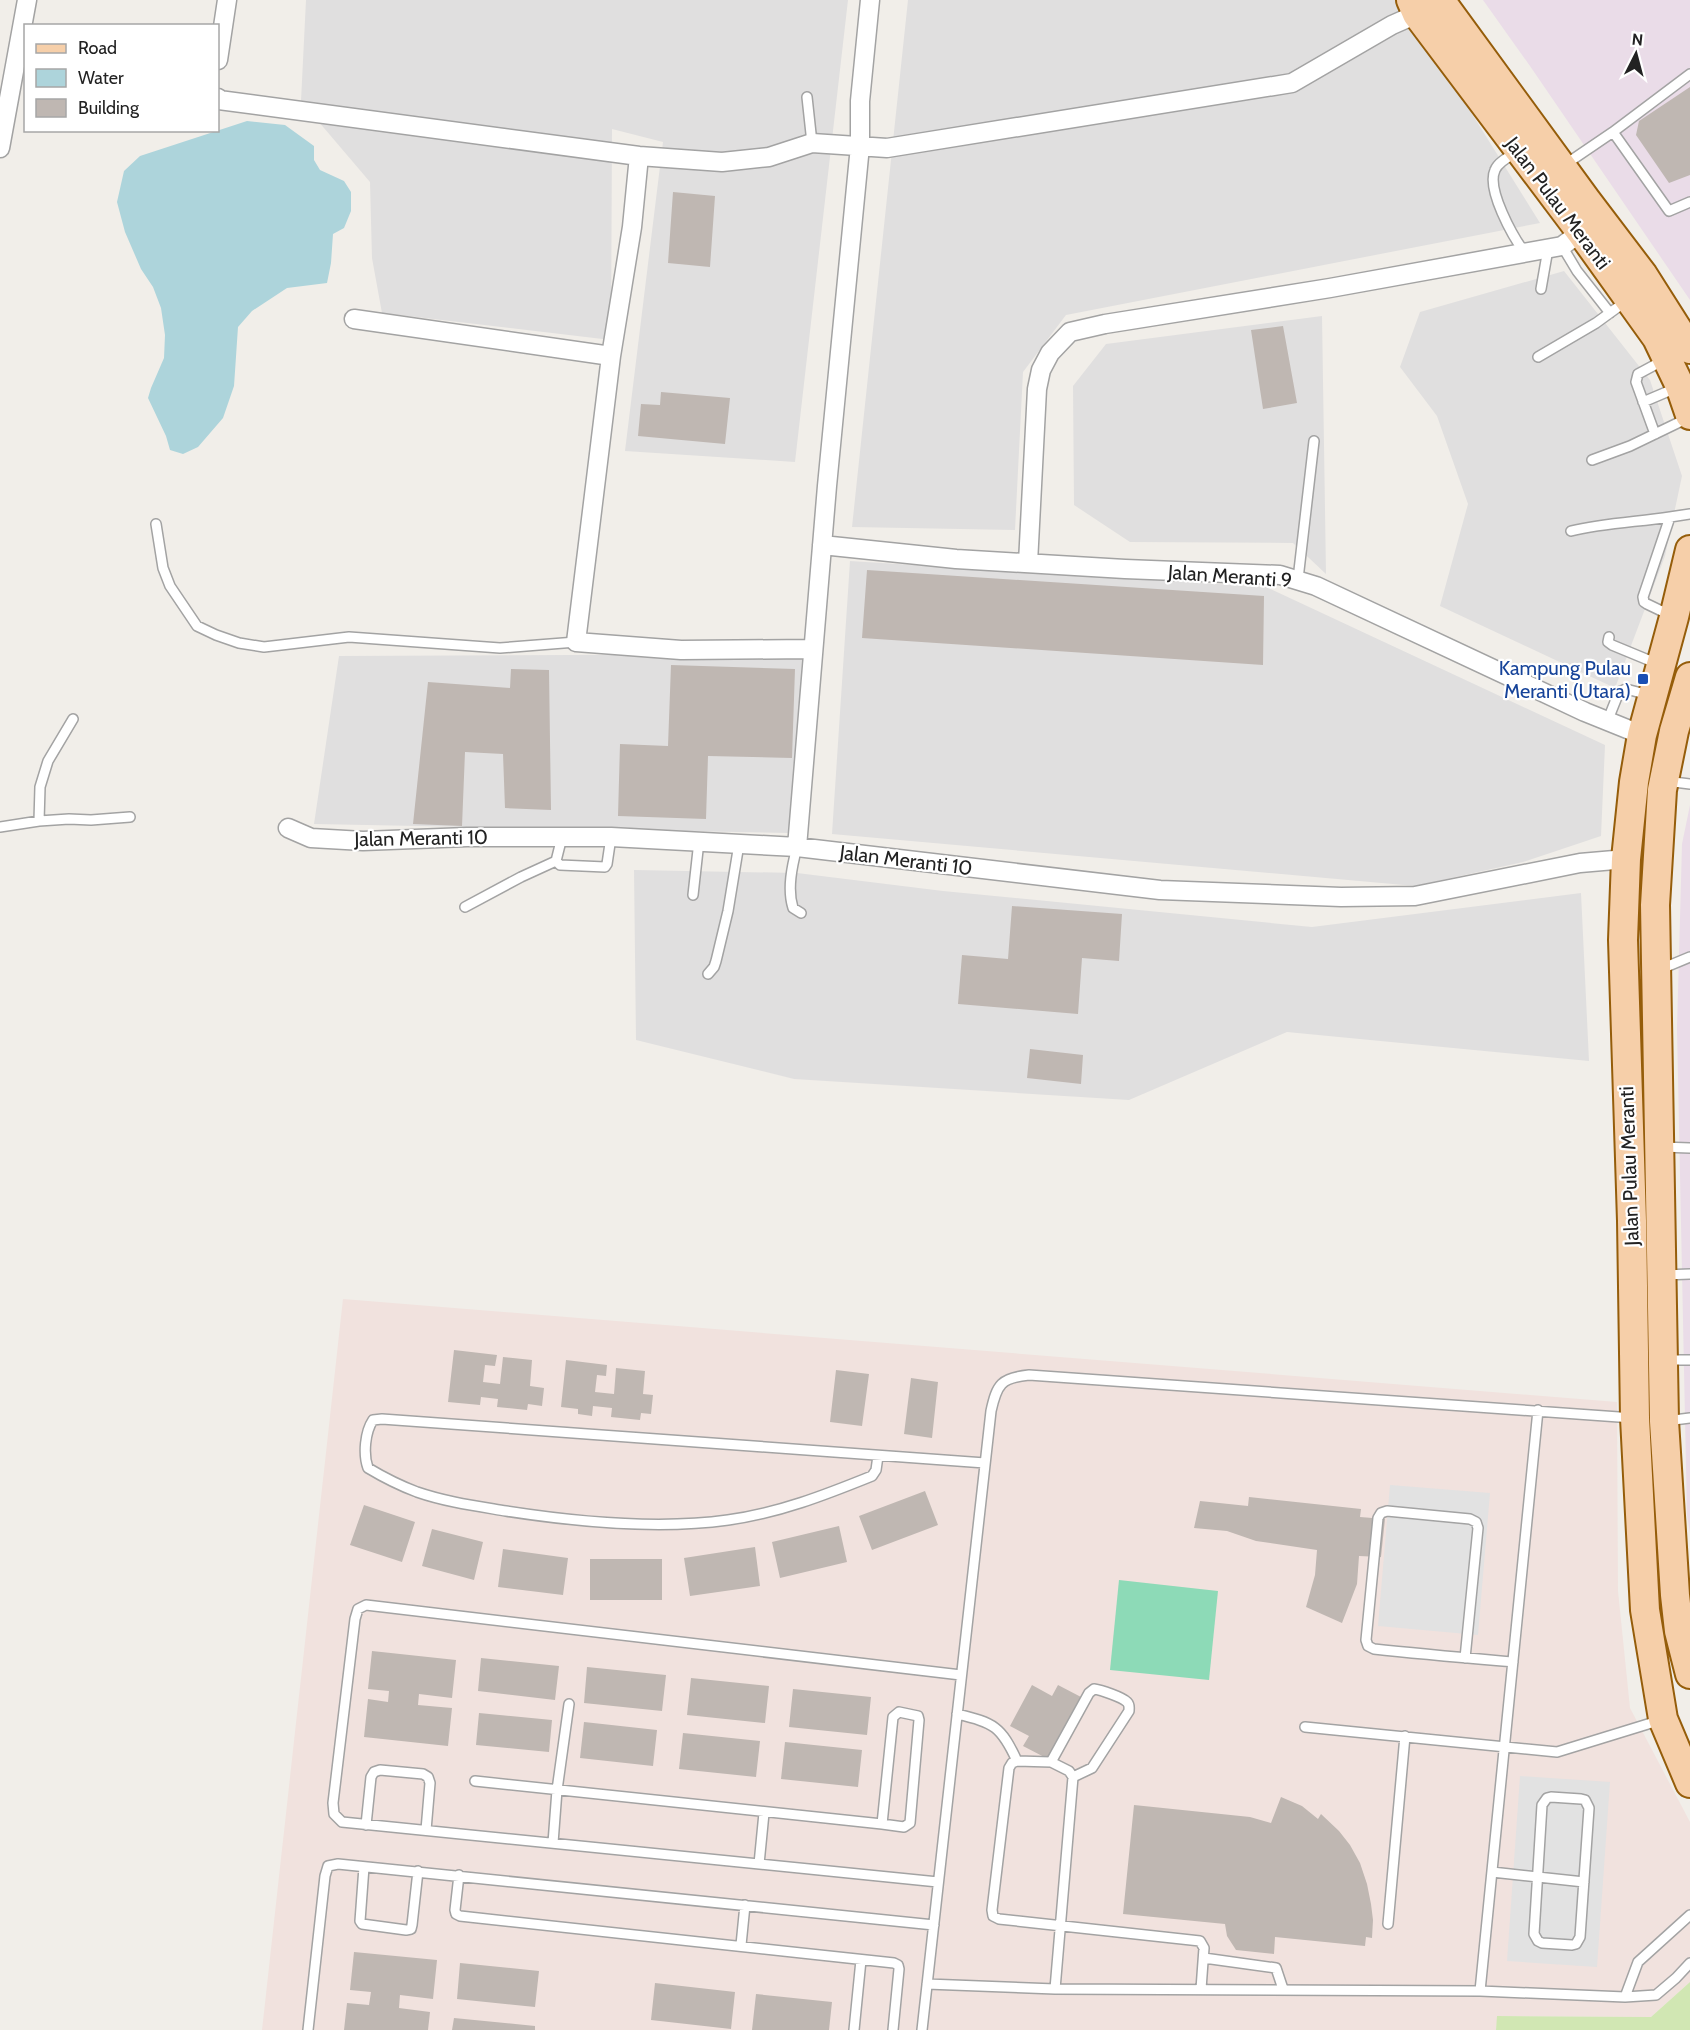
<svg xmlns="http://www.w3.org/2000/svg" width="1690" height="2030" font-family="Cabin,sans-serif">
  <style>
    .residential { fill: #e0dfdf }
    .industrial { fill: #eadce8 }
    .military { fill: #f1e2de }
    .grass { fill: #d1e7b3 }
    .pitch { fill: #8ddab7 }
    .parking { fill: #e2e2e2 }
    .water { fill: #add4db }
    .building { fill: #bfb7b2 }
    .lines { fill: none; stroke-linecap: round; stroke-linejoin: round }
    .service-casing { stroke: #a3a3a3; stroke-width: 12 }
    .minor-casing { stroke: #a3a3a3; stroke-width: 21 }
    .primary-casing { stroke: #955d0a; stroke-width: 32 }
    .service { stroke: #fff; stroke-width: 9 }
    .minor { stroke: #fff; stroke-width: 18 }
    .primary { stroke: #f6cfa9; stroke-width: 28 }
    .transit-dot { fill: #1a4fb4; stroke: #fff; stroke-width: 2 }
    .labels { text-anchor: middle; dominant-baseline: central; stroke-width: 4.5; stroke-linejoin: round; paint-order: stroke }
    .street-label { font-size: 20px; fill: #222; stroke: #fff }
    .transit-label { font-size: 20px; fill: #164399; stroke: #fff; text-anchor: end }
  </style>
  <rect width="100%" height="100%" fill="#f1eee9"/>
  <path class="residential" d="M306,0h542l-53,462 -170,-11 38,-309 -51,-13 -1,211 -229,-27 -10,-55 -2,-76 -69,-81z
    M908,0h493l139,223 -474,92 -43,57 -8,158 -163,-3z
    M1564,271l86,109 32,96 -17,80 -50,132 -175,-82 28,-102 -31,-88 -37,-49 20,-55z
    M1322,316l4,258 -33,-31 -163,-1 -56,-37 -1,-119 33,-42z
    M850,561l416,26 339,158 -4,91 -78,26 -108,24 -583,-52z
    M802,654l-3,114 -9,65 -476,-9 25,-168z
    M634,870l163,3 146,18 369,36 269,-34 8,168 -302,-29 -158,68 -335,-21 -158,-39z"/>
  <path class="industrial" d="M1483,0h207v300l-160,-234z
    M1690,805v728l-3,-18 -10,-486 5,-185z"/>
  <path class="military" d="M343,1299l1274,103 1,189 12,117 60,114v160l-39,35 -153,-1 -2,14h-1234z"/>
  <path class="grass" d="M1690,1982v48h-194l1,-14 154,1z"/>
  <path class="pitch" d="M1119,1580l99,11 -9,89 -99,-10z"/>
  <path class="parking" d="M1390,1485l100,8 -12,142 -100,-9z
    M1520,1776l90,6 -13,185 -90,-6z"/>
  <path class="water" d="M247,121l38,4 29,21v14l6,10 24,11 7,11v19l-7,17 -11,6 -2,29 -4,20 -40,5 -35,23 -14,16 -4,59 -11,32 -25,29 -15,7 -13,-4 -4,-14 -18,-38 3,-10 13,-30 1,-23 -4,-27 -8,-21 -12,-18 -16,-37 -8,-30 7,-31 16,-15z"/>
  <path class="building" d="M1690,87v88l-21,8 -33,-48 3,-14z
    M673,192l42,4 -5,71 -42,-4z
    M1283,326l14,77 -34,6 -12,-79z
    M661,392l69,6 -5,46 -87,-8 3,-32 19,1z
    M867,570l397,26 -1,69 -401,-27z
    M671,665l124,4 -3,89 -84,-2 -2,63 -88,-3 2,-72 48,2z
    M511,669l38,1 2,140 -46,-2 -2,-54 -38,-2 -3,74 -49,-2 15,-142 82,6z
    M1012,906l110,8 -3,47 -37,-3 -4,56 -120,-10 4,-49 46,4z
    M1030,1049l53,6 -2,29 -54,-6z
    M454,1350l43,5 -2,11 -10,-1 -2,17 17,2 3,-27 29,3 -2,26 14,2 -2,18 -14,-2 -1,6 -30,-3 1,-8 -17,-2 -1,8 -32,-3z
    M566,1360l41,5 -1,11 -9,-1 -2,17 19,2 2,-26 29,3 -2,23 10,1 -2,19 -10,-1 -1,7 -29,-3 1,-9 -19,-2 -1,10 -14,-2v-5l-17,-2z
    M836,1370l33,4 -7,52 -32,-4z
    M911,1378l27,4 -6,56 -28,-4z
    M925,1491l13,34 -66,25 -13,-34z
    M1249,1497l112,12 -1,8 25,2 -4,38 -22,-1 -2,28 -15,39 -36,-16 9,-32 2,-25 -61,-9 -29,-10 -33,-3 6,-27 48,5z
    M364,1505l51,17 -13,40 -52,-17z
    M839,1526l8,36 -67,16 -8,-36z
    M432,1529l51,13 -9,38 -52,-14z
    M755,1547l5,39 -70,10 -6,-38z
    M503,1549l65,9 -5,37 -65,-8z
    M590,1559h72v41h-72z
    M372,1651l84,9 -4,38 -33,-4 -1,11 34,3 -4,38 -84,-9 4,-38 20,3 1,-11 -21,-2z
    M481,1658l78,8 -4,34 -77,-9z
    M587,1667l79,8 -4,36 -78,-8z
    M691,1678l78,8 -4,37 -78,-8z
    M1032,1685l20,11 6,-11 23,12 -33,62 -25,-13 6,-10 -19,-10z
    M793,1689l78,8 -4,38 -78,-8z
    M479,1713l73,7 -3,32 -73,-7z
    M584,1722l73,8 -4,36 -73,-8z
    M683,1733l77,8 -4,36 -77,-8z
    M785,1742l77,8 -4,37 -77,-8z
    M1281,1797l21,9 16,13 3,-5 18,17 11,14 10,18 7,21 4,20 2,16 -1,18 -6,-1 -1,9 -90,-9 -1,17 -38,-4 -9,-14 -2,-12 -102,-10 11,-109 116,12 21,6z
    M354,1952l83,8 -4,39 -33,-4 -1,13 31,4 -2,18h-84l3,-27 22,2 2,-13 -21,-2z
    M460,1963l79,8 -4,36 -78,-8z
    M655,1983l80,9 -4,37 -80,-9z
    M756,1994l76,8 -3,28h-77z
    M454,2018l81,8v4h-83z"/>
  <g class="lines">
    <defs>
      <path id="service" d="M807,97l5,46
        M1613,132l77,-58
        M1517,152c-7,4 -19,10 -22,18 -9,19 18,67 30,83
        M1563,166l50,-34 56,79 21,-9
        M1562,246l15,25 33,42
        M1541,289l7,-40
        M1538,357l58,-34 29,-21
        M1643,402l33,-14
        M1655,434l-19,-52 2,-8 26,-14
        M1592,460l38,-14 58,-28
        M156,524l7,44 7,18 27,40 19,9 23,8 25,4 85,-10 151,11 76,-6
        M1571,531c33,-8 66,-9 99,-14
        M1298,579l16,-138
        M1672,616l-25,-12 -3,-2 -1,-5 27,-80 20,-3
        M1609,637l-1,5 4,3 46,19
        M1607,722l12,-30 7,-3 23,6
        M1666,781l24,3
        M39,821l1,-34 8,-26 25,-42
        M0,827l39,-6 30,-2 22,1 39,-3
        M797,847c-5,19 -10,42 -4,61l8,5
        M556,861l4,4 45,2 2,-3 4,-27
        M693,895l6,-54
        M465,907l56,-30 35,-16 6,-24
        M1661,969l29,-12
        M708,974l6,-7 2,-6 12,-50 11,-67
        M1662,1147l28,1
        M1664,1275l26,-1
        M1668,1360h22
        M1666,1421l24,-3
        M878,1456l-2,14 -4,6c-47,19 -93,37 -144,44 -71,10 -151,2 -222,-9 -30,-5 -60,-9 -89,-19 -16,-6 -34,-15 -49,-24 -5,-14 -3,-36 5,-48l9,-1 603,44
        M1465,1658l13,-130 -2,-6 -6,-3 -83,-8 -6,2 -3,5 -12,122 2,6 6,3c46,5 93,9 139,13
        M957,1714c37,9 44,12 60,47
        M1305,1727l252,25 104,-32
        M1051,1762l18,9 4,6 -18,212
        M1073,1777l19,-9 37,-57c0,-4 1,-6 -2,-9 -5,-5 -26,-12 -33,-13l-5,4 -38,69 -34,-1 -5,2 -3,5 -17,142 1,6 6,3 201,22 4,7 -3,41
        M475,1781l407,43 11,-107 6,-5 19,4 1,4 -9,103 -6,4 -22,-3
        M1551,1797l30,2 4,1 4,8 -9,129 -4,7 -4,1 -30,-2 -4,-2 -4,-7 8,-129 5,-7z
        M366,1825l5,-48 3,-5 6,-2 43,4 5,3 2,6 -4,47
        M553,1843l4,-53 12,-86
        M759,1864l5,-51
        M364,1867l-4,54 2,3 44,6 5,-1 1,-4 6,-54
        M1492,1872l92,10
        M459,1875l-4,35 1,4 4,2 434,47 4,2 1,4 -6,61
        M938,1882l-596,-60 -8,-8 -1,-11 22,-184 3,-10 8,-4 595,70
        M1388,1924l17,-188
        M741,1945l4,-40
        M1204,1958l72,10 7,21
        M927,1984l128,5 425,2 145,6 31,-2 20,-17 14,-15
        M1480,1991l58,-581
        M1625,1997l13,-35 52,-47
        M308,2030l17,-154 3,-10 10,-2 596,61
        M854,2030l7,-70
        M922,2030l69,-619c6,-27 10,-33 38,-36l604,43"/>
      <path id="minor" d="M218,60l9,-60
        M218,98l1,2 420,56 83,6 47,-5 43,-14 75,5 405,-65 100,-58 25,-11
        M0,148l27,-148
        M639,156l-7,71 -21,129 -35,286 105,8 131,-1
        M354,319l257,37
        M822,545l134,14 169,10 155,6 36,11 269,126 57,23
        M1028,563l9,-174 4,-19 9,-17 20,-21 35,-8 225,-36 232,-42 19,-14
        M288,828l23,10 52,3 104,-4h144l186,10 363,43 181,7 74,-1 165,-33 46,-4
        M797,847l30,-361 33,-340v-45l10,-101"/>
      <path id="primary" d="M1411,0l6,14 164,218 76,106 23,48 10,29
        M1440,0l146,200 57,75 47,74
        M1690,550l-16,67 -32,118 -8,47 -8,77 -3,81 9,281 3,197 10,192 18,109 27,64
        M1690,677l-16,54 -12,59 -7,115 9,516 11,174 4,36 11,43"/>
    </defs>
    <use href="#service" class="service-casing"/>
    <use href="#minor" class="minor-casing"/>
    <use href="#primary" class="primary-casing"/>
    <use href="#service" class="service"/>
    <use href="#minor" class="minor"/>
    <use href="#primary" class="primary"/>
  </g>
  <rect class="transit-dot" x="1637" y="673" width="12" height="12" rx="3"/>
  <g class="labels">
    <g class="street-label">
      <text transform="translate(1558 203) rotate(53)">Jalan Pulau Meranti</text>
      <text transform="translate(1230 576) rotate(4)">Jalan Meranti 9</text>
      <text transform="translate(421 838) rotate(-1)">Jalan Meranti 10</text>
      <text transform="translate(906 860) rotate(7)">Jalan Meranti 10</text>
      <text transform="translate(1629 1166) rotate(-92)">Jalan Pulau Meranti</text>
    </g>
    <g class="transit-label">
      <text x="1631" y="668">Kampung Pulau<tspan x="1631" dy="23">Meranti (Utara)</tspan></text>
    </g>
  </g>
  <rect x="24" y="24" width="195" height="108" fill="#ffffff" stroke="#a7a7a7" stroke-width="1.5"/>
  <rect x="36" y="44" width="30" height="9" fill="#f6cfa9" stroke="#a7a7a7" stroke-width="1.5"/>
  <text x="78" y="54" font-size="18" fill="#222222">Road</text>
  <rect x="36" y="69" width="30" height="18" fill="#add4db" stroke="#a7a7a7" stroke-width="1.5"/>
  <text x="78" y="84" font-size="18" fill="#222222">Water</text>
  <rect x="36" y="99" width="30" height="18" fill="#bfb7b2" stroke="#a7a7a7" stroke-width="1.5"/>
  <text x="78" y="114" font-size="18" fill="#222222">Building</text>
  <g transform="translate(1636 54) rotate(6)" stroke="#ffffff" stroke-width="4.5" paint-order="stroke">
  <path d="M0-4.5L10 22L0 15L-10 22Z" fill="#222222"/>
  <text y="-9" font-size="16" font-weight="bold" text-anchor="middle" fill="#222222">N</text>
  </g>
</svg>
